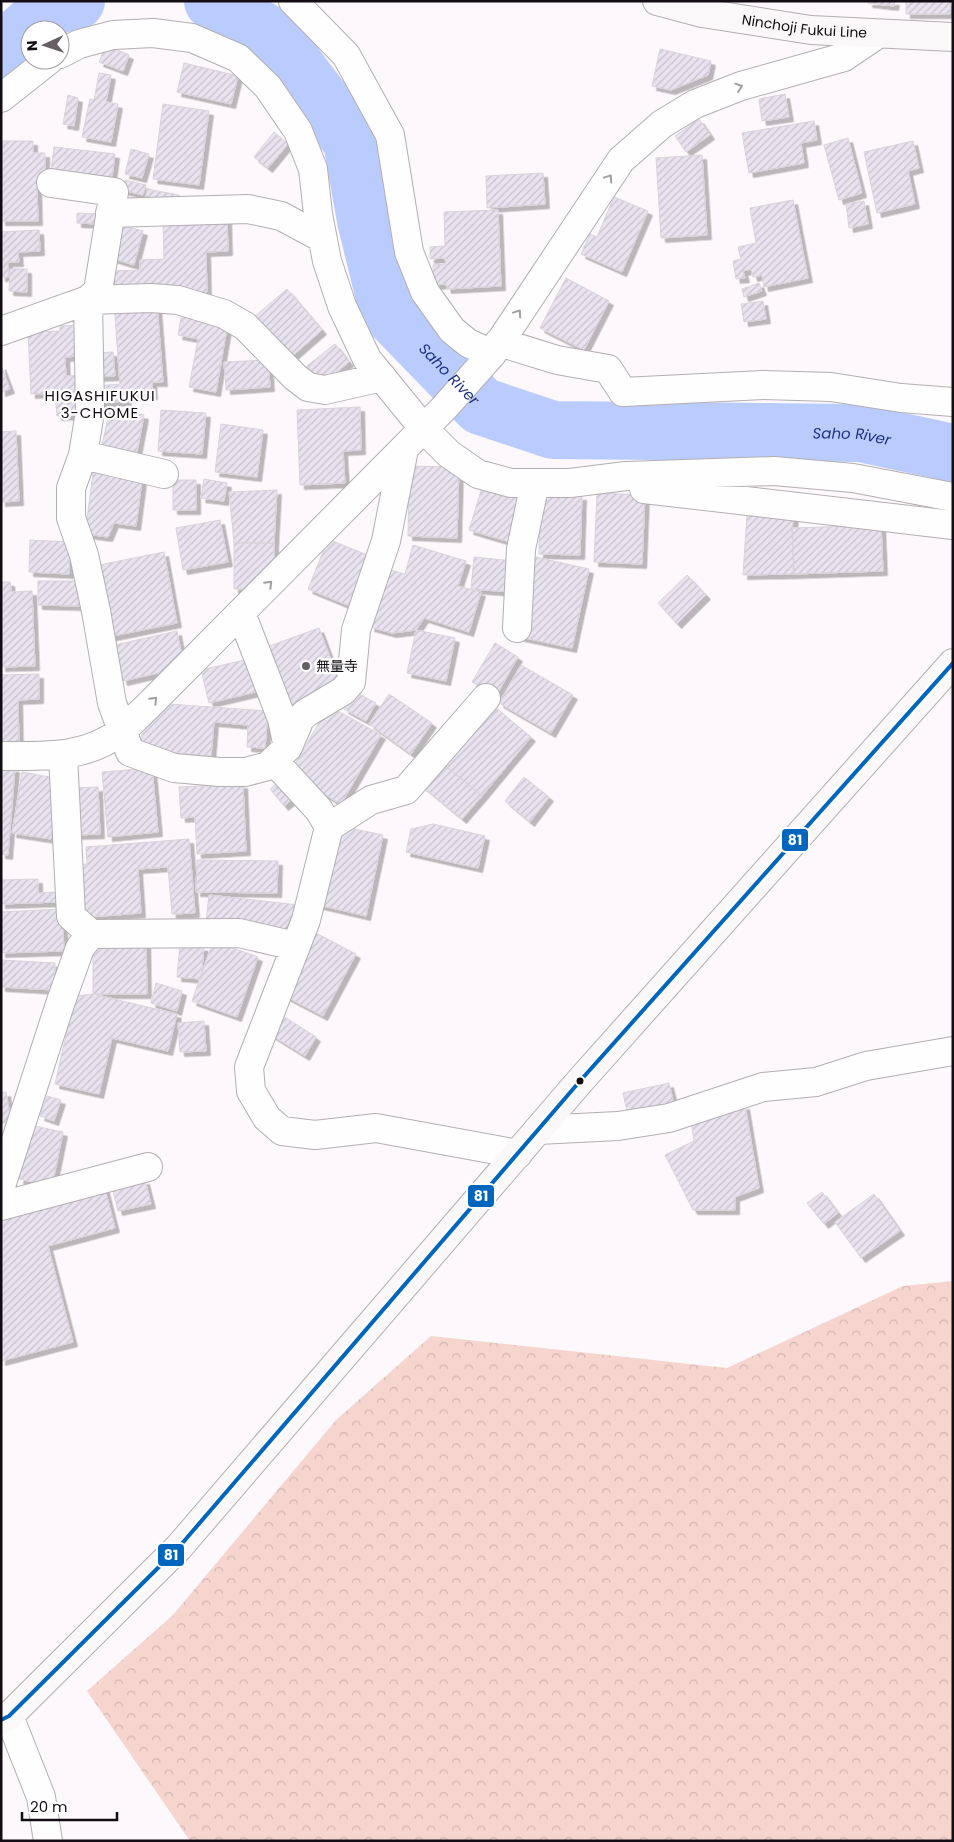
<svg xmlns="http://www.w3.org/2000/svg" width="954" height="1842" font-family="Poppins,'Noto Sans JP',sans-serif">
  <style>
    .forest { fill: url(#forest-crowns) }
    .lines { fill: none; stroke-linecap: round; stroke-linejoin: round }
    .river { stroke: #baccfe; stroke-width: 58 }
    .building { fill: url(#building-hatch); stroke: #d7d4da; filter: url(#shadow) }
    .minor-casing { stroke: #b3aeb2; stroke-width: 30 }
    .tertiary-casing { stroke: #b3aeb2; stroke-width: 30 }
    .secondary-casing { stroke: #b3aeb2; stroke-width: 30 }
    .minor { stroke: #fffeff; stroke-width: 28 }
    .tertiary { stroke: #fffeff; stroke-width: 28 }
    .secondary { stroke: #fbf8f9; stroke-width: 28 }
    .bus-1-casing { stroke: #fff; stroke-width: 8 }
    .bus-1 { stroke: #0065bd; stroke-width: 4 }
    .oneway { stroke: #a19da0 }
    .poi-dot { fill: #655f64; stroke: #fff; stroke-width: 2 }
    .bus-dot { fill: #130c12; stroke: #fff; stroke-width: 2 }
    .labels { text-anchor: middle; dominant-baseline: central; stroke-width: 4.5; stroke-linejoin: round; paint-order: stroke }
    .street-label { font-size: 14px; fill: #130c12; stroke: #fff }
    .poi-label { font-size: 14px; fill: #130c12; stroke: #fff; text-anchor: start }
    .water-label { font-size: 15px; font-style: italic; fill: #1d3381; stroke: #fff }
    .neighbourhood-label { font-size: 15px; letter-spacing: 1px; fill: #130c12; stroke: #fff }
    .line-badge { stroke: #fff; stroke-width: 2 }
    .badge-label { font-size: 14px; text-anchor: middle; font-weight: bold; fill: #fff }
  </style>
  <defs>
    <pattern id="forest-crowns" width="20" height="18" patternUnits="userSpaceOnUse" patternTransform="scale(1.25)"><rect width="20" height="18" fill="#f6d5cf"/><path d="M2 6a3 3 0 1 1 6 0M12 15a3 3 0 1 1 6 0" fill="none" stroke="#d2b6b1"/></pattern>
    <pattern id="building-hatch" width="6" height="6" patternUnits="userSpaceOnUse" patternTransform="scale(1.25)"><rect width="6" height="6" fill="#e9e3f0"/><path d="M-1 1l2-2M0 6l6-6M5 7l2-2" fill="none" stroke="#c7c2cd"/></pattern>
    <filter id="shadow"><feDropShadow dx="4.5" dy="4.5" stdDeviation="0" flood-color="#0004"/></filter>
  </defs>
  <rect width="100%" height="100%" fill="#fdf8fc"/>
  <path class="forest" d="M953,1281v560h-763l-103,-150 86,-76 163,-195 95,-84 296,32 176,-82z"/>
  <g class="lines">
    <g class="river">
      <path id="s1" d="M213,1l61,37 78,103 14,79 22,90 93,96 72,24 307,3 93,20"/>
      <path d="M1,52l54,-47 21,-4"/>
    </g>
  </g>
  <path class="building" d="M868,1h27l-1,5 -26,-3z
    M906,1h45l-1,13h-44z
    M106,45l23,10 -6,16 -24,-9z
    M660,49l51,12 -3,14 -37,15 -19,-4z
    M184,63l54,13 -7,28 -54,-12z
    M99,73l12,2 -5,27 12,2 -7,38 -29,-5 8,-38 4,1z
    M785,94l4,23 -27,4 -3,-22z
    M68,95l10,3 -4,28 -11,-2z
    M163,104l46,7 -10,74 -46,-6z
    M699,119l11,16 -24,17 -11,-16z
    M814,121l3,19 -16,3 3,20 -55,10 -7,-40z
    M274,132l14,12 -20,24 -14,-11z
    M848,138l14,55 -23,7 -15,-55z
    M1,141h32v12h12v36h-8l1,32h-37z
    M913,141l6,27 -11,3 7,33 -38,9 -13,-61z
    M54,147l61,7 -4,31 -61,-7z
    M131,149l18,5 -7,24 -17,-4z
    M702,155l5,80 -46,3 -5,-80z
    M543,173l2,31 -58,4 -1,-32z
    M125,180l21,5 -3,10 -21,-5z
    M147,189l32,6 -2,14 -32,-6z
    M614,197l34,14 -26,61 -41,-18 9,-20 7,3z
    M793,200l15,78 -44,9 -2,-12 -9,2 -2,-8 -8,2 2,7 -9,1 -3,-18 8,-2 -3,-12 18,-4 -6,-35z
    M864,201l4,23 -19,4 -3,-24z
    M498,210l3,76 -54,3 -1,-5 -12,1 -1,-20 13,-1 -1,-6 -15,1v-12l15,-1 -1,-34z
    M77,213l22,1v10l-22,-1z
    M227,218l1,33 -22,1 1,40 -96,3 -1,-24 30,-1v-10l24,-1 -1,-38z
    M120,225l23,6 -9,34 -23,-7z
    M39,230l1,21 -22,1 1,10h-11l1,15h-8v-45z
    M10,269h17v23l-18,-1z
    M566,278l43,23 -25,49 -44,-22z
    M759,283l3,8 -18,6 -2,-8z
    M287,289l35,41 -33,29 -35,-42z
    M763,301l3,18 -22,3 -3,-18z
    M114,303l43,2 6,77h-11l1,13 -27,2 1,4 -30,2 -1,-17 24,-2z
    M182,313l46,9 -12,70 -27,-5 9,-48 -20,-4z
    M78,325l1,31 -14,1 1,19 16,-1 3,40 -28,1 -2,-23 -24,1 -3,-62 32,-1v-5z
    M335,344l14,18 -28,23 -14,-19z
    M113,352l2,24 -19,1 -2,-24z
    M268,360l2,27 -44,3 -2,-28z
    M1,365l9,24 -9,3z
    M360,407l1,43 -18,1 2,32 -45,2 -3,-75z
    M110,408l34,7 -7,37 -35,-7z
    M161,410l45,3 -4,41 -44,-3z
    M221,424l42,6 -6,47 -42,-5z
    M16,431l3,70 -18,1v-70z
    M409,466l50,1 -2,71 -49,-2z
    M93,473l49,7 -6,46 -22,-3 -6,14 -23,-3z
    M204,479l23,4 -3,18 -23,-3z
    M173,480h23v30h-23z
    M484,481l43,13 -14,49 -44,-13z
    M277,490l-3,53h-40l-5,-51z
    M597,493l48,2 -3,69 -48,-2z
    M540,495l42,1 -2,59 -41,-1z
    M747,514l47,3 -2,11 2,46 -51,1z
    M220,520l8,42 -45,8 -7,-42z
    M881,525l2,46 -89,3 -2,-46z
    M328,539l44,18 -20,50 -44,-18z
    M30,540l40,2 -1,32 -40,-2z
    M234,543h40v30l-18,16h-22z
    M413,545l53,16 -8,25 23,6 -12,40 -45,-14 -8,12 -24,3 -22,-6 17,-58 18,5z
    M164,552l13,71 -69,14 -14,-71z
    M474,557l39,4 -3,31 -39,-3z
    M536,557l53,12 -17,79 -52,-11z
    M687,575l19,20 -29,29 -19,-21z
    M38,581h45l-3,25 -42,-1z
    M1,582h9l1,10 21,-1 3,75 -34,1z
    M319,628l22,58 -58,22 -22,-59z
    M416,630l39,8 -9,43 -39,-8z
    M177,631l7,36 -61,14 -8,-36z
    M495,643l23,14 -22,39 -24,-14z
    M253,658l7,33 -51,12 -8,-33z
    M521,665l52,30 -22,38 -52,-30z
    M39,674v25l-21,1 1,45 -18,-1v-69z
    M354,691l22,12 -10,18 -22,-12z
    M389,694l43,29 -21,31 -42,-30z
    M490,703l41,34 -49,59 -41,-34z
    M169,704l99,7 -3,37 -18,-1 1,-22 -34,-3 -3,34 -70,-6 1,-16z
    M329,706l52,29 -40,69 -52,-30z
    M441,762l41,34 -20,23 -41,-34z
    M1,767l14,1 -7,87 -7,-1z
    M152,768l6,64 -50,5 -6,-65z
    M22,772l39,7 -10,60 -39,-6z
    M524,777l25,20 -19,25 -25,-21z
    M282,779l14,17 -12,10 -14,-17z
    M243,784l3,67 -49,3 -2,-37 -14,1 -2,-31z
    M98,787l2,47 -24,1 -2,-47z
    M433,824l52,12 -7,32 -72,-16 5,-23z
    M336,825l47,10 -17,81 -47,-11z
    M189,839l6,74 -23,1 -4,-47 -30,2 3,44 -63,5 -4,-53 13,-1 -1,-17z
    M197,860l81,1 -1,32 -81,-1z
    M38,879v14l17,-1 4,10 -58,2v-24z
    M209,895l90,10 -15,25 -78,-9z
    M62,909l2,42 -63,2v-41z
    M314,932l42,22 -33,62 -42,-22z
    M93,939h53l1,55h-54z
    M213,941l45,16 -21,60 -45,-16z
    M180,944l24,3 -3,32 -24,-2z
    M1,960l54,3 -1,27 -53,-3z
    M156,983l26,8 -5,20 -26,-8z
    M93,994l84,20 -9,37 -56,-13 -13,56 -44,-10 20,-88z
    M280,1014l36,23 -11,19 -37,-23z
    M204,1021l2,30 -26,1 -2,-29z
    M669,1083l6,27 -46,10 -6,-27z
    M6,1092l5,30 -10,1v-30z
    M47,1096l14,4 -7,21 -14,-5z
    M745,1105l14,83 -24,9v13h-42l-28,-55 29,-14 -4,-27z
    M30,1125l33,7 -11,54 -33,-7z
    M145,1180l6,24 -33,7 -6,-24z
    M104,1185l11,43 -67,18 25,96 -72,19v-149z
    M822,1192l16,21 -14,11 -17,-21z
    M874,1194l26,37 -39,27 -26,-36z"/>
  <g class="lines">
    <defs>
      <path id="minor" d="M293,1l53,54 44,80 19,117 16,40 27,38 16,13 24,11
        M60,54l19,-10 34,-9 40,-2 39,5 46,20 30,29 30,44 15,38 5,45 9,47 15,45 25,53 57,70 25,25 29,20 33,9h59l56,-7 148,-5 79,7 100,19
        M1,98l48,-38
        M110,213l138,-4 33,7 41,22
        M1,331l87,-31 10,-9 16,-99 -63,-9
        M499,342l58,18 51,9 15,23 140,-7 68,2 70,11 52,4
        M382,377l-57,13 -17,-3 -13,-10 -50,-51 -21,-12 -46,-14 -27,-2 -63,2 2,112 -7,43 -12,33v30l13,37 12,56 16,92 18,49 44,16 46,4h25l23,-6 20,-19 12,-28 6,-6 37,-22 8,-9 5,-52 30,-89 18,-92
        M83,455l81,19
        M644,489l309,36
        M241,613l41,106 6,28
        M517,628l4,-79 14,-66
        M486,698l-80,92 -35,10 -42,27 -23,93 -57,147 2,24 16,27 15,13 33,4 61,-7 142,26
        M63,755l8,161 20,18
        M1,756c45,0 85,3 122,-26 8,-7 15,-15 23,-22l298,-300 48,-54 129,-194 41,-36 33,-20 46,-18 103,-29 34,-23
        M274,761l45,49 10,17
        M538,1130l80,-4 51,-8 94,-31 53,-5 50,-16 87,-15
        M1,1186l59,-182 20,-56 11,-14 148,-1 56,13
        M1,1206l147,-39"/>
      <path id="tertiary" d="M9,1716l32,81 7,44"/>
      <g id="secondary">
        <path id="s2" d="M657,1l45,12 109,17 142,7"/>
        <path d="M1,1720l8,-4 170,-169 401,-466 373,-418"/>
      </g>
    </defs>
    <use href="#minor" class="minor-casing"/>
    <use href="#tertiary" class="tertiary-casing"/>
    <use href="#secondary" class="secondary-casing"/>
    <use href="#minor" class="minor"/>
    <use href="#tertiary" class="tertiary"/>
    <use href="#secondary" class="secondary"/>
    <defs>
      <path id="bus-1" d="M1,1720l8,-4 170,-169 401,-466 373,-418"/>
    </defs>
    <use href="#bus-1" class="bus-1-casing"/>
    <use href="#bus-1" class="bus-1"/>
  </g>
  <defs><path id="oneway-chevron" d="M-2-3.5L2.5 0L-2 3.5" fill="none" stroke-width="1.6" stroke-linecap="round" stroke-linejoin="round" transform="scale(1.25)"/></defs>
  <g class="oneway">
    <use href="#oneway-chevron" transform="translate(739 87) rotate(-19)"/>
    <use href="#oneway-chevron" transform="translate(609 178) rotate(-56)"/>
    <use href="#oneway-chevron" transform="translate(518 313) rotate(-56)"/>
    <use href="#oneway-chevron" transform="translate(269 584) rotate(-45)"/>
    <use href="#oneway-chevron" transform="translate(154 700) rotate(-45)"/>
  </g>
  <circle class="poi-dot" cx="306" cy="666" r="5"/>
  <circle class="bus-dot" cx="580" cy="1081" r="4.5"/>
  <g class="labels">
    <g class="street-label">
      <text stroke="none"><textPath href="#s2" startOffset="150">Ninchoji Fukui Line</textPath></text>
    </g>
    <g class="poi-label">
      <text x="316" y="666">無量寺</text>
    </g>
    <g class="water-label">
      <text stroke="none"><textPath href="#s1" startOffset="462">Saho River</textPath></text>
      <text stroke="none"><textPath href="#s1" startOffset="882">Saho River</textPath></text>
    </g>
    <g class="neighbourhood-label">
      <text x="100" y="395">HIGASHIFUKUI<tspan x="100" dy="17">3-CHOME</tspan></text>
    </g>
  </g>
  <g class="line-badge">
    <rect x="781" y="828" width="28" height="24" rx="5" fill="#0065bd"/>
    <rect x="467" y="1184" width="28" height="24" rx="5" fill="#0065bd"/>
    <rect x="157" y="1543" width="28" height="24" rx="5" fill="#0065bd"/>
  </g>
  <g class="badge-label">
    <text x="795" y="845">81</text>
    <text x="481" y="1201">81</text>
    <text x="171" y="1560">81</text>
  </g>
  <rect width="954" height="1842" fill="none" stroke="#130c12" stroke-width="5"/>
  <g transform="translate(45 45) rotate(267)"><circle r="24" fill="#ffffff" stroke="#a19ea0"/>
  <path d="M0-4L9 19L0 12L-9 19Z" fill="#655f64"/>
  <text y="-8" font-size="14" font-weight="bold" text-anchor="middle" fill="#130c12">N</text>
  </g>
  <path d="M22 1812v8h95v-8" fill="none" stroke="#130c12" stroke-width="2.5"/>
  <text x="30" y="1812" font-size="15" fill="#130c12" stroke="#ffffff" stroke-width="4" paint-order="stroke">20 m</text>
</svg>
